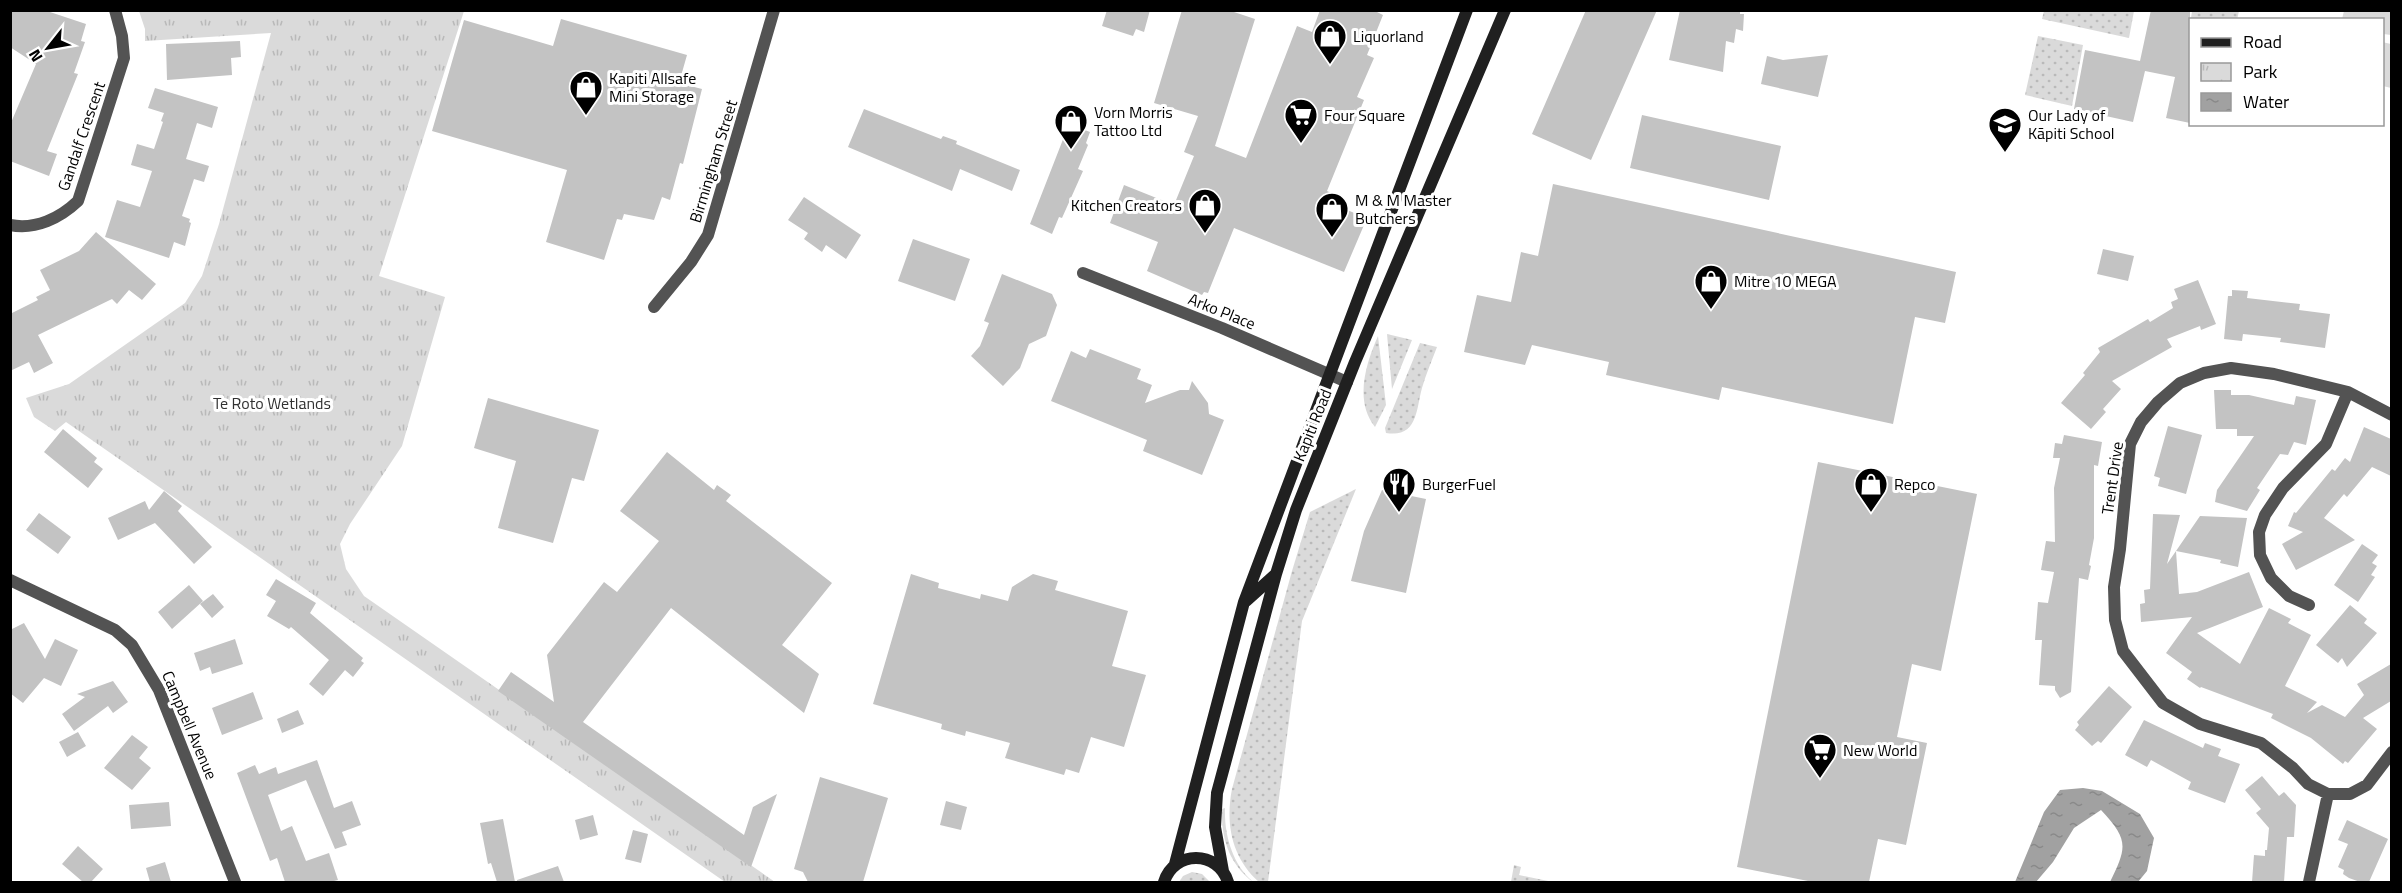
<svg xmlns="http://www.w3.org/2000/svg" width="2402" height="893" font-family="'Titillium Web',sans-serif">
  <style>
    .grass { fill: url(#grass-dots) }
    .park { fill: url(#park-tufts) }
    .pitch { fill: #dadada }
    .water { fill: url(#water-ripples) }
    .building { fill: #c3c3c3 }
    .lines { fill: none; stroke-linecap: round; stroke-linejoin: round }
    .minor { stroke: #535353; stroke-width: 12 }
    .secondary { stroke: #202020; stroke-width: 12 }
    .labels { text-anchor: middle; dominant-baseline: central; stroke-width: 6; stroke-linejoin: round; paint-order: stroke }
    .poi-label { font-size: 16px; fill: #000; stroke: #fff; text-anchor: start }
    .street-label { font-size: 16px; fill: #000; stroke: #fff }
    .park-label { font-size: 16px; fill: #313131; stroke: #fff }
  </style>
  <defs>
    <pattern id="grass-dots" width="8" height="8" patternUnits="userSpaceOnUse" patternTransform="scale(1.5)"><rect width="8" height="8" fill="#dadada"/><path d="M2 2h.1M6 6h.1" fill="none" stroke="#b9b9b9" stroke-width="1.8" stroke-linecap="round"/></pattern>
    <pattern id="park-tufts" width="24" height="20" patternUnits="userSpaceOnUse" patternTransform="scale(1.5)"><rect width="24" height="20" fill="#dadada"/><path d="M3 7l-1-3M5 7V3M7 7l1-3M15 17l-1-3M17 17v-4M19 17l1-3" fill="none" stroke="#b9b9b9"/></pattern>
    <pattern id="water-ripples" width="26" height="14" patternUnits="userSpaceOnUse" patternTransform="scale(1.5)"><rect width="26" height="14" fill="#a1a1a1"/><path d="M2 4q2-2 4 0t4 0M15 11q2-2 4 0t4 0" fill="none" stroke="#898989"/></pattern>
  </defs>
  <rect width="100%" height="100%" fill="#fff"/>
  <path class="grass" d="M2044,11v-1l90,1 -5,27 -87,-19z
    M2192,11v-1l47,1 -2,9 -46,-2z
    M2038,36l45,9 -11,61 -47,-11z
    M1387,334l25,6 -20,49z
    M1378,336l8,69 -11,22c-21,-26 -9,-64 3,-91z
    M1420,343l17,4c-5,13 -11,27 -15,41 -6,21 -4,50 -36,45l-1,-5z
    M1356,489l-54,132 -34,261h-9c-27,-24 -34,-58 -27,-93l60,-218 18,-59z
    M1225,808c-1,26 7,56 28,74 -24,-18 -32,-44 -31,-73z
    M1514,865l7,2 -2,8 34,7h-42z
    M1192,872l10,2 8,8h-31l4,-6z"/>
  <path class="park" d="M139,11h325l-85,265 66,21 -43,149 -52,78 -10,20 6,25 18,27 411,286h-50l-659,-460 -11,9 -21,-14 -8,-19 43,-14 116,-81 17,-27 17,-52 52,-191 -126,8v-12z"/>
  <path class="pitch" d="M2344,11h47v24l-8,-1 -1,-14 -40,-1z
    M2382,42l9,2v44l-8,-2z"/>
  <path class="water" d="M2083,788l19,3 38,23 14,24 -7,33 -9,11h-28c17,-35 19,-42 -9,-72l-27,18 -21,34 -17,20h-21l29,-70 16,-22z"/>
  <path class="building" d="M10,10h34l42,14 -5,17 4,1 -11,31 4,1 -31,77 10,3 -8,22 -39,-15v-36l26,-61 -26,-17z
    M1107,10h43l-6,22 -8,-3 -3,7 -31,-10z
    M1182,10h46l27,9 -40,127 31,12 51,-132 15,6 8,-22h53l10,5 -16,40 7,3 -17,39 7,3 -37,91 4,2 -4,9 40,16 -23,54 -110,-44 -26,65 -4,-1 -2,3 -55,-24 11,-29 -48,-19 14,-38 50,20 20,-49 -10,-4 14,-36 -44,-13z
    M1586,10h71l-66,150 -59,-26z
    M1680,10h60v4h4l-1,17 -7,-2 -2,14 -8,-2 -3,31 -54,-12z
    M2151,10h39v113l-24,-5 9,-41 -30,-6 -12,51 -59,-13 11,-59 55,11z
    M561,19l126,36 -8,28 23,6 -19,75 -3,-1 -10,37 -8,-3 -8,23 -30,-6 -2,6 -5,-1 -13,41 -58,-18 21,-72 -135,-39 32,-111 89,26z
    M240,41l1,16 -10,1 1,17 -65,5 -1,-36z
    M1828,55l-10,42 -57,-13 6,-28 16,4z
    M155,88l63,19 -6,21 -15,-5 -11,36 23,7 -5,16 -10,-3 -12,37 8,3 -1,3 2,1 -6,23 -11,-4 -5,16 -64,-21 12,-37 23,7 12,-36 -21,-6 6,-21 17,5 9,-27 -2,-1 3,-8 -16,-5z
    M864,109l77,30 2,-3 14,5 -1,3 64,26 -8,21 -52,-22 -8,22 -104,-44z
    M1642,115l139,31 -12,54 -139,-32z
    M1069,124l21,8 -4,11 2,2 -10,24 5,2 -21,47 -3,-1 -7,17 -22,-10z
    M1553,184l403,88 -11,51 -30,-6 -22,107 -171,-37 -3,13 -113,-25 3,-13 -77,-17 -7,20 -61,-13 13,-57 34,7 10,-50 17,4z
    M804,197l57,38 -15,24 -20,-14 -4,7 -18,-13 4,-6 -20,-13z
    M96,232l60,52 -14,16 -13,-10 -12,14 -5,-5 -74,36 15,28 -19,10 -5,-11 -19,9v-57l28,-14 -2,-3 14,-7 -10,-20 39,-19z
    M913,239l57,20 -15,42 -57,-20z
    M2103,249l31,7 -6,25 -31,-7z
    M1002,274l50,20 5,11 -11,31 -17,8 -9,24 -17,18 -32,-30 9,-10 9,-23 -5,-2z
    M2198,280l18,44 -15,6 -1,-4 -33,13 5,8 -60,34 9,8 -18,20 3,3 -15,17 -30,-26 24,-28 -2,-2 17,-21 -2,-4 50,-29 2,3 23,-14 -2,-6 7,-3 -4,-10z
    M2232,290l16,1 -1,7 53,6 -1,6 31,4 -5,34 -45,-6 1,-4 -38,-4 -1,7 -18,-2 4,-43h4z
    M1090,349l51,20 -4,10 15,6 -7,18 35,-13h9l3,-9 16,22 1,11 15,6 -22,55 -59,-24 4,-11 -96,-39 20,-50 15,7z
    M2214,390h17v5h18l45,10 2,-9 20,4 -10,45 -12,-3 -6,13 -8,-1 -23,34 3,2 -13,21 -32,-9 2,-12 37,-54h-17v-7h-21z
    M488,398l111,32 -15,51 -12,-3 -19,65 -55,-15 18,-67 -42,-13z
    M2168,426l34,9 -16,59 -28,-8 2,-8 -6,-2z
    M2364,427l27,12v37l-19,-9 -25,30 -3,-3 -20,24 31,22 -59,30 -14,-26 21,-12 -15,-6 6,-14 2,1 36,-44 3,2 10,-13 5,4z
    M63,429l34,29 -3,4 9,7 -15,19 -44,-36z
    M2064,435l38,7 -4,24 -4,-1v73l-5,27 2,1 -3,14 -9,-2 -8,114 -11,6 -5,-8v-4l-16,-1 3,-45h-7l3,-38 10,1 6,-31 -13,-2 5,-29 9,1 -1,-54 6,-30h-7l2,-15 7,1z
    M667,452l47,38 3,-5 14,10 -5,6 106,82 -50,62 37,29 -15,39 -133,-105 -88,114 161,113 9,-28 24,-13 -26,73 -253,-176 13,-19 43,30 -7,-47 57,-73 13,10 42,-51 -39,-30z
    M1818,462l159,32 -36,177 -29,-7 -15,73 30,6 -21,102 -28,-6 -9,43h-56l-76,-15z
    M1382,490l44,9 -20,94 -55,-12 13,-50z
    M164,491l18,15 -4,5 34,36 -18,17 -39,-41 -37,17 -10,-22 37,-17 4,9z
    M39,513l32,24 -13,17 -32,-24z
    M2153,514l27,1 -13,49 9,-13 3,43 18,-2 52,-20 14,35 -66,26 43,31 29,-56 22,11 -3,4 23,12 -26,51 32,16 -10,11 15,-8 23,12 19,-22 -7,-11 34,-20v37l-28,17 14,11 -29,34 -3,-2 -2,3 -32,-26 -40,-20 2,-4 -72,-27 -1,1 -13,-9 5,-7 -26,-19 26,-36 -51,5 -1,-18 5,-1 -1,-13 6,-1z
    M2200,516l47,2 -9,49 -18,-4 1,-3 -45,-9z
    M2362,544l16,11 -6,8 5,3 -6,9 4,2 -17,25 -24,-17z
    M911,574l28,9 -1,5 42,11 1,-5 27,7 4,-14 21,-13 25,7 -3,9 73,21 -16,55 34,9 -22,72 -33,-10 -12,36 -13,-4 -2,6 -59,-17 5,-15 -44,-12 -1,5 -24,-7 1,-5 -69,-20z
    M276,579l40,24 -6,10 53,45 -2,3 3,2 -11,14 -8,-7 -22,26 -14,-12 20,-24 -38,-33 -2,2 -22,-13 9,-15 -10,-6z
    M189,585l14,16 -31,28 -14,-17z
    M213,594l11,13 -12,11 -12,-14z
    M2350,605l17,14 -3,4 13,10 -30,34 -5,-9 -4,5 -22,-18z
    M24,623l21,36 10,-20 23,11 -17,36 -17,-8 -21,25 -13,-10v-63z
    M235,639l8,25 -31,10 -2,-7 -10,4 -6,-18z
    M113,681l15,21 -15,11 -5,-7 -34,25 -12,-17 23,-17 -8,-3z
    M2109,686l23,21 -31,36 -3,-2 -6,5 -17,-16 4,-5 -2,-3z
    M253,692l10,27 -41,16 -10,-27z
    M298,710l6,14 -22,9 -5,-14z
    M2144,720l59,28 2,-5 16,6 -3,7 22,8 -15,39 -37,-14 3,-7 -40,-22 -4,7 -22,-12z
    M78,732l8,14 -19,11 -8,-15z
    M132,735l16,12 -9,11 12,10 -19,22 -28,-22z
    M317,760l17,48 18,-7 9,24 -19,7 5,13 -12,4 -29,-69 -38,15 13,36 11,-5 14,35 23,-8 9,27 -8,2h-45l-8,-24 -7,3 -33,-88 18,-8 4,9 17,-7 2,7z
    M2262,776l17,20 5,-4 12,13 -2,32h-7l-3,45h-32l2,-27 11,1v-6h2l2,-22 -13,-15 5,-4 -16,-19z
    M820,777l68,21 -25,84h-55l-5,-10 -9,-3z
    M946,801l21,6 -6,23 -21,-5z
    M169,802l2,24 -40,3 -2,-24z
    M593,815l5,20 -18,5 -5,-20z
    M503,819l12,63h-18l-6,-19 -3,1 -8,-41z
    M2347,820l41,19 -19,43h-9l-11,-4 -6,-4 1,-4 -6,-3 10,-23 -10,-4z
    M633,830l15,4 -7,29 -16,-4z
    M78,846l25,23 -12,13h-8l-21,-18z
    M165,862l6,20h-21l-4,-14z
    M558,866l6,16h-47v-2z"/>
  <g class="lines">
    <path class="minor" d="M10,225c26,5 50,-7 68,-24l46,-143 -2,-22 -7,-26
      M1083,273l139,55 125,54
      M654,307l37,-45 17,-27 66,-225
      M2392,415l-44,-23 -74,-18 -43,-6 -27,5 -24,10 -22,19 -17,20 -11,22 -10,105 -6,38 1,33 8,31 40,52 37,21 61,19 32,25 15,16 20,10h22l17,-9 25,-33
      M10,580l105,50 17,15 27,45 76,192
      M2309,605l-20,-9 -18,-18 -11,-23 -1,-23 6,-17 18,-27 43,-44 22,-52
      M2309,882l19,-88"/>
    <path class="secondary" d="M1246,601l30,-27
      M1175,864l69,-262 223,-592
      M1223,871l-8,-44 2,-34 59,-219 20,-64 59,-148 150,-352
      M1164,882c10,-32 54,-32 64,0"/>
  </g>
  <defs>
    <symbol id="shop-pin" viewBox="-11 -11 22 30"><path d="M0 17L-7.5 6A9.5 9.5 0 1 1 7.5 6Z" fill="#000" stroke="#fff"/><path d="M-5-2.5h2.3a2.7 3.5 0 0 1 5.4 0H5L5.5 6h-11ZM-1.5-2.5h3a1.5 2.3 0 0 0-3 0Z" fill="#fff"/></symbol>
    <symbol id="supermarket-pin" viewBox="-11 -11 22 30"><path d="M0 17L-7.5 6A9.5 9.5 0 1 1 7.5 6Z" fill="#000" stroke="#fff"/><path d="M-6-5.5h2.5l.6 2H6L4.5 2H-2.5L-4.4-4H-6ZM-1.5 3.2a1.3 1.3 0 1 0 .1 0ZM3 3.2a1.3 1.3 0 1 0 .1 0Z" fill="#fff"/></symbol>
    <symbol id="school-pin" viewBox="-11 -11 22 30"><path d="M0 17L-7.5 6A9.5 9.5 0 1 1 7.5 6Z" fill="#000" stroke="#fff"/><path d="M0-5L7-2L0 1L-7-2ZM-4 1L0 2.5L4 1V4Q0 6-4 4Z" fill="#fff"/></symbol>
    <symbol id="restaurant-pin" viewBox="-11 -11 22 30"><path d="M0 17L-7.5 6A9.5 9.5 0 1 1 7.5 6Z" fill="#000" stroke="#fff"/><path d="M-5-6h1v4h1v-4h1v4h1v-4h1v5L-1.5 .5V6h-2V.5L-5-1ZM5-6V6H3V1.5H1.5Q1.5-4 5-6Z" fill="#fff"/></symbol>
  </defs>
  <g fill-rule="evenodd">
    <use href="#shop-pin" x="1311" y="17" width="38" height="52"/>
    <use href="#shop-pin" x="567" y="68" width="38" height="52"/>
    <use href="#supermarket-pin" x="1282" y="96" width="38" height="52"/>
    <use href="#shop-pin" x="1052" y="102" width="38" height="52"/>
    <use href="#school-pin" x="1986" y="105" width="38" height="52"/>
    <use href="#shop-pin" x="1186" y="186" width="38" height="52"/>
    <use href="#shop-pin" x="1313" y="190" width="38" height="52"/>
    <use href="#shop-pin" x="1692" y="262" width="38" height="52"/>
    <use href="#restaurant-pin" x="1380" y="465" width="38" height="52"/>
    <use href="#shop-pin" x="1852" y="465" width="38" height="52"/>
    <use href="#supermarket-pin" x="1801" y="731" width="38" height="52"/>
  </g>
  <g class="labels">
    <g class="poi-label">
      <text x="1353" y="36">Liquorland</text>
      <text x="609" y="78">Kapiti Allsafe<tspan x="609" dy="18">Mini Storage</tspan></text>
      <text x="1094" y="112">Vorn Morris<tspan x="1094" dy="18">Tattoo Ltd</tspan></text>
      <text x="1324" y="115">Four Square</text>
      <text x="2028" y="115">Our Lady of<tspan x="2028" dy="18">Kāpiti School</tspan></text>
      <text x="1355" y="200">M &amp; M Master<tspan x="1355" dy="18">Butchers</tspan></text>
      <text x="1182" y="205" text-anchor="end">Kitchen Creators</text>
      <text x="1734" y="281">Mitre 10 MEGA</text>
      <text x="1422" y="484">BurgerFuel</text>
      <text x="1894" y="484">Repco</text>
      <text x="1843" y="750">New World</text>
    </g>
    <g class="street-label">
      <text transform="translate(81 136) rotate(-71)">Gandalf Crescent</text>
      <text transform="translate(713 161) rotate(-73)">Birmingham Street</text>
      <text transform="translate(1222 311) rotate(22)">Arko Place</text>
      <text transform="translate(1312 425) rotate(-68)">Kapiti Road</text>
      <text transform="translate(2112 478) rotate(-82)">Trent Drive</text>
      <text transform="translate(190 725) rotate(67)">Campbell Avenue</text>
    </g>
    <g class="park-label">
      <text x="272" y="403">Te Roto Wetlands</text>
    </g>
  </g>
  <rect width="2402" height="893" fill="none" stroke="#000000" stroke-width="24"/>
  <rect x="2189" y="18" width="195" height="108" fill="#ffffff" stroke="#999999" stroke-width="1.5"/>
  <rect x="2201" y="38" width="30" height="9" fill="#202020" stroke="#999999" stroke-width="1.5"/>
  <text x="2243" y="48" font-size="18" fill="#000000">Road</text>
  <rect x="2201" y="63" width="30" height="18" fill="url(#park-tufts)" stroke="#999999" stroke-width="1.5"/>
  <text x="2243" y="78" font-size="18" fill="#000000">Park</text>
  <rect x="2201" y="93" width="30" height="18" fill="url(#water-ripples)" stroke="#999999" stroke-width="1.5"/>
  <text x="2243" y="108" font-size="18" fill="#000000">Water</text>
  <g transform="translate(48 48) rotate(239)" stroke="#ffffff" stroke-width="4.5" paint-order="stroke">
  <path d="M0-4.5L10 22L0 15L-10 22Z" fill="#000000"/>
  <text y="-9" font-size="16" font-weight="bold" text-anchor="middle" fill="#000000">N</text>
  </g>
</svg>
